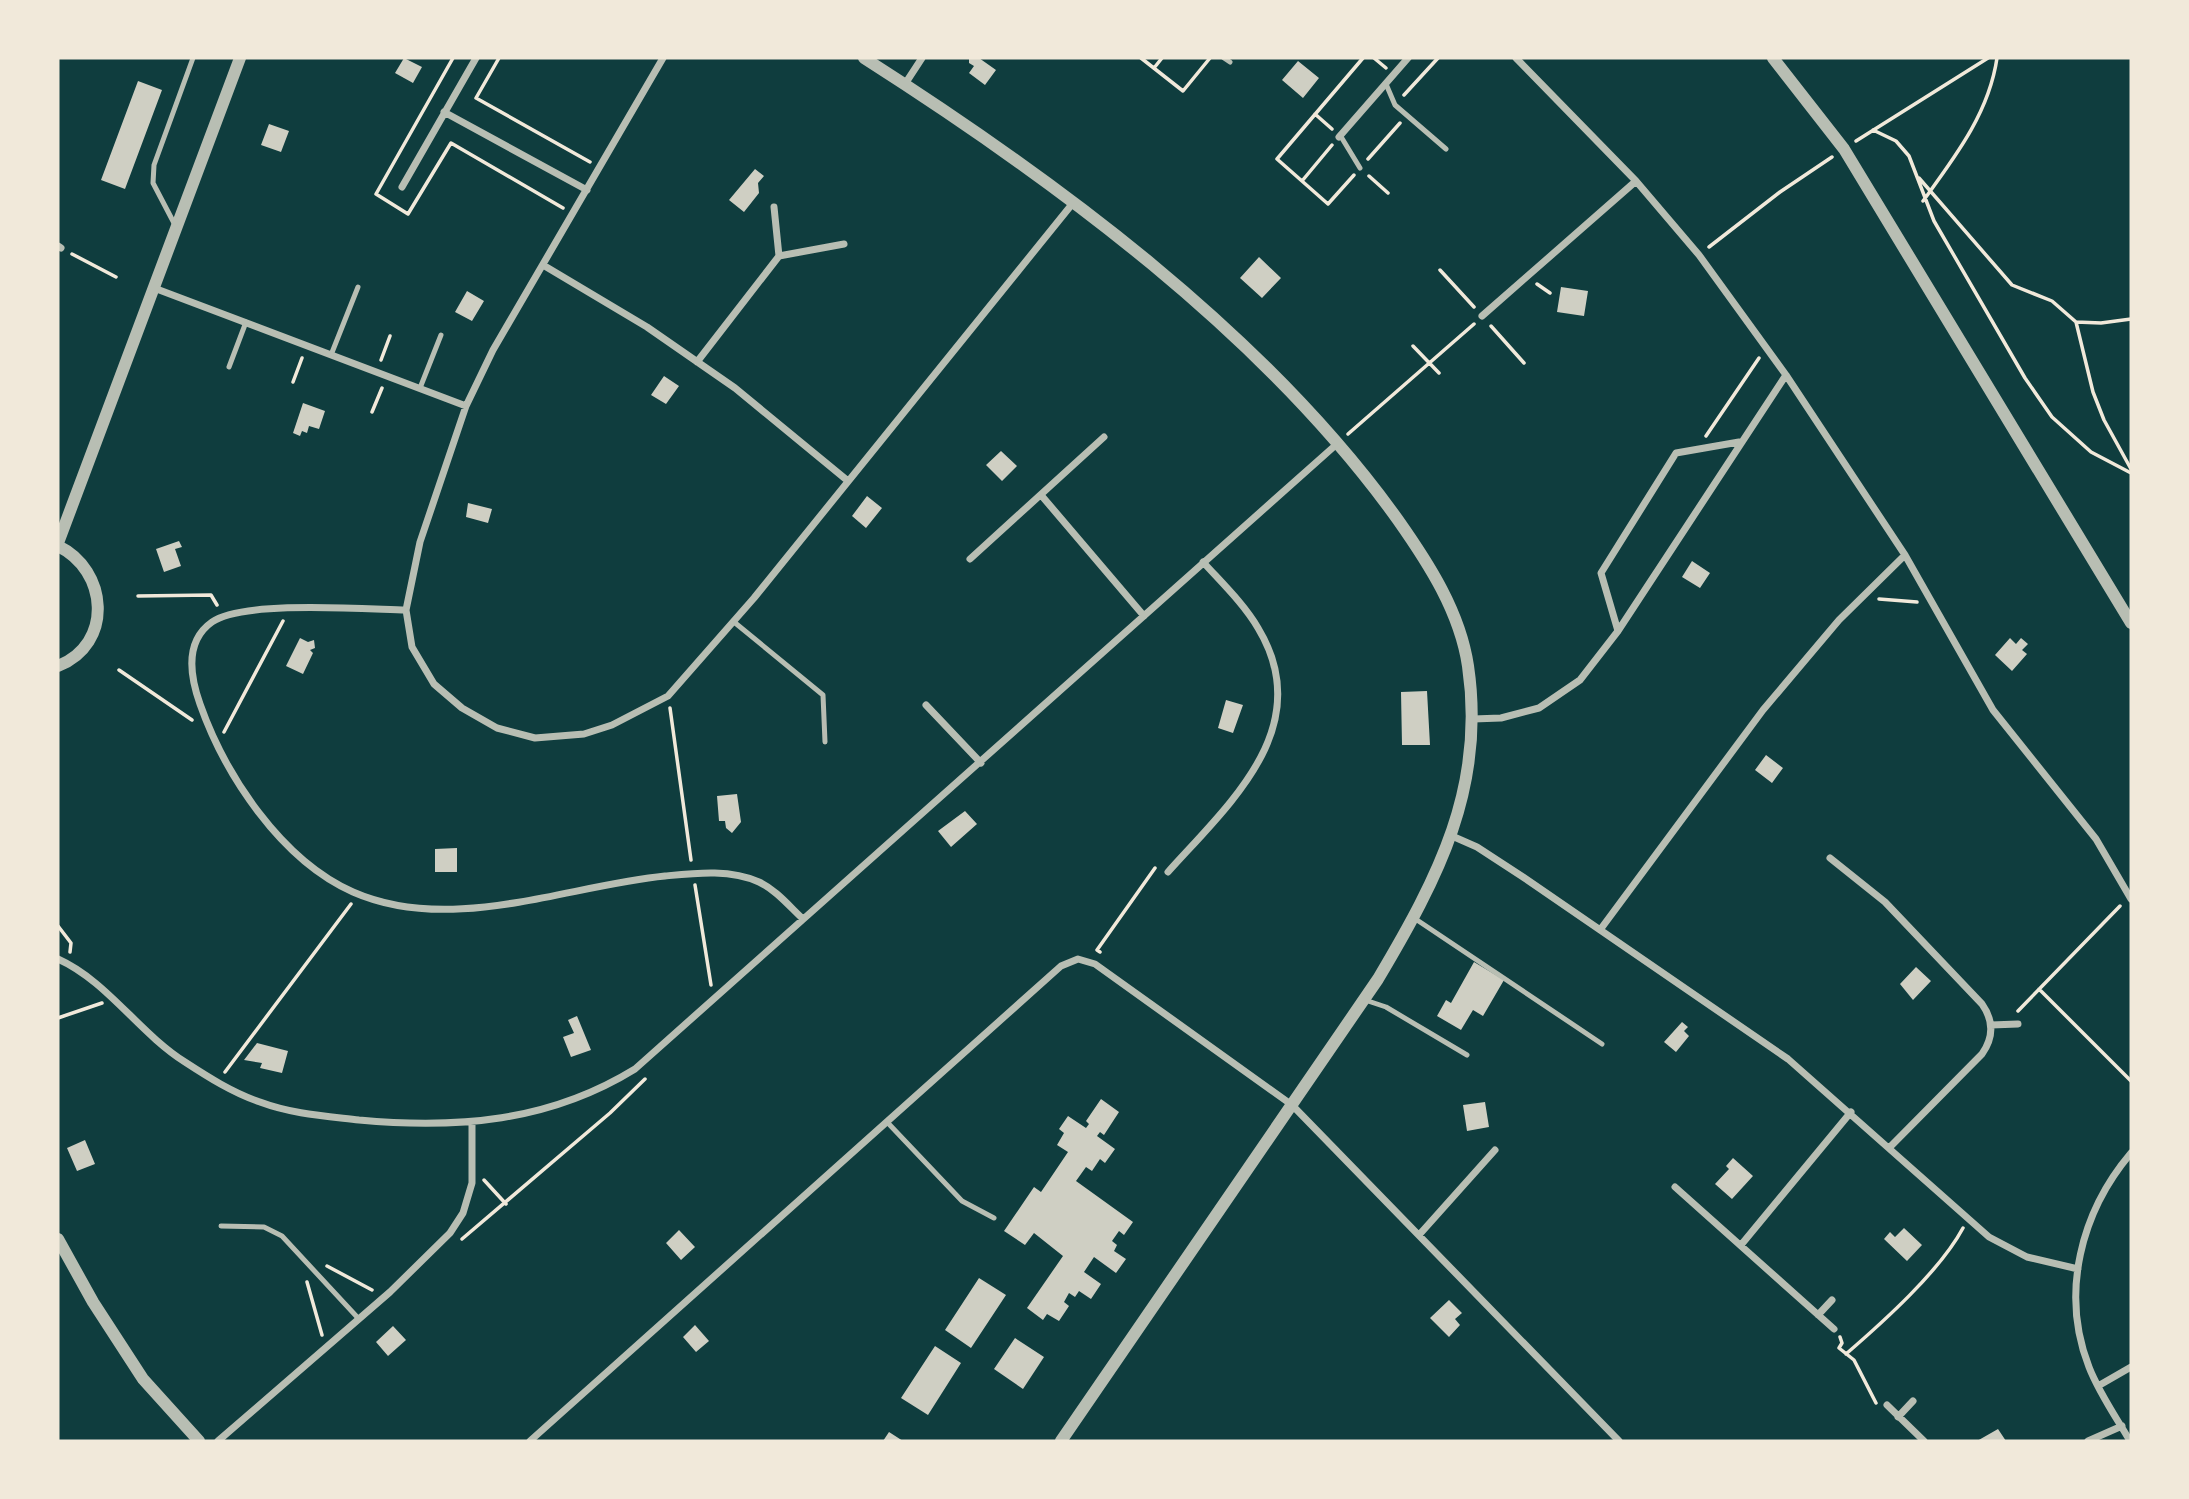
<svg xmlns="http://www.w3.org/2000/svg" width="2189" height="1499" font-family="Inter,sans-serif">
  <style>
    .building { fill: #cfcfc3 }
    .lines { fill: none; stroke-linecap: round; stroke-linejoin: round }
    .path { stroke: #f1e9da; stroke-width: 3.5 }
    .service { stroke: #b8beb3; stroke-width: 5 }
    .minor { stroke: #b8beb3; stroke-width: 7 }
    .tertiary { stroke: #b8beb3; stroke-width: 12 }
  </style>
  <rect width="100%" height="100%" fill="#0f3d3e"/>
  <path class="building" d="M404,58l18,9 -9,16 -18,-10z
    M969,58h10l17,12 -11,15 -16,-12 5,-7 -5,-3z
    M1298,61l21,17 -16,20 -21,-18z
    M138,81l24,9 -37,99 -24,-9z
    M269,124l20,7 -8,21 -20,-7z
    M755,169l9,7 -6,7 1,10 -15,19 -15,-12z
    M1259,257l22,21 -19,20 -22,-20z
    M1561,287l27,4 -4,25 -27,-4z
    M467,291l17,10 -12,20 -17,-9z
    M664,376l15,10 -13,18 -15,-9z
    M303,403l22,8 -6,18 -10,-3 -2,7 -5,-2 -2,5 -7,-3z
    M1001,451l16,15 -15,15 -16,-16z
    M867,496l15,12 -16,20 -14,-12z
    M468,503l24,6 -4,14 -22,-6z
    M179,541l3,6 -7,2 6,17 -17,6 -8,-23z
    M1692,561l18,12 -10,15 -18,-11z
    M300,638l8,4 6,-2 1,8 -5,2 3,3 -10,21 -17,-8z
    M2010,638l6,6 5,-6 7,6 -6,6 5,4 -15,17 -17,-16z
    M1427,691l3,54h-28l-1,-53z
    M1226,700l17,5 -10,28 -15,-5z
    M1766,755l17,13 -11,15 -17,-13z
    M737,794l4,28 -9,11 -6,-5 -1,-7h-6l-2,-25z
    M965,811l12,13 -26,23 -13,-16z
    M457,848v24h-22v-23z
    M1474,962l30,18 -21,36 -10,-6 -12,20 -24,-14 9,-16 5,3z
    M1916,967l15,14 -18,19 -13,-16z
    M577,1016l14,34 -20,7 -8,-20 11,-4 -6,-13z
    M1682,1022l6,5 -4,4 5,5 -13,16 -12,-10z
    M257,1043l31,8 -6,22 -22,-5 2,-5 -18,-3z
    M1101,1099l18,13 -15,23 -4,-3 -3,4 18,13 -10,14 -5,-4 -8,12 -6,-4 -10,14 57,41 -9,13 -5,-4 -7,10 5,4 -3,6 12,8 -10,14 -22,-16 -10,15 17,12 -10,15 -12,-8 -4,6 -6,-4 -5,9 5,4 -10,15 -12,-7 -4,6 -16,-12 36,-52 -29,-23 -9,12 -21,-14 30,-44 7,5 27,-40 -11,-7 7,-12 -5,-4 9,-13 18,12 3,-4 -3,-3z
    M1485,1102l4,25 -22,4 -4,-26z
    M85,1140l10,24 -18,7 -10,-23z
    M1733,1158l20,18 -21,23 -17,-15 14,-15 -3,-3z
    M1904,1228l18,17 -15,16 -23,-22 6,-7 5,5z
    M679,1230l16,17 -14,13 -15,-17z
    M979,1278l27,17 -35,53 -26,-18z
    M1449,1300l13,13 -7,6 5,6 -11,12 -19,-19z
    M695,1325l14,16 -13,11 -13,-15z
    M393,1326l13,14 -18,16 -12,-14z
    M1015,1338l29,19 -21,32 -29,-20z
    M935,1346l26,17 -33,52 -27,-17z
    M1998,1429l8,12h-29z
    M889,1432l14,9h-20z"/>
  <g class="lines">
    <path class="path" d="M453,58l-77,136 32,20 43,-71 112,65
      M499,58l-23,40 114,64
      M1141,58l42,33 27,-33
      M1374,58l12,10
      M1154,68l8,-10
      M1404,95l34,-37
      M1315,114l17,15
      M1873,130l23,11 13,15 25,65 91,157 27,39 39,35 40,21
      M1856,141l132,-83
      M1368,159l32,-36
      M1354,175l-26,29 -51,-45 86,-101
      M1369,176l19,17
      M1919,178l93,107 40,16 24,21 17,70 11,28 27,49
      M1302,181l30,-36
      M1923,201c32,-44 66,-88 74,-143
      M1709,247l71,-55 52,-35
      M72,254l44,23
      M1440,270l34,37
      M1537,284l13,9
      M2076,322l25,1 30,-4
      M1491,326l33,37
      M1413,346l26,27
      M381,360l9,-24
      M293,382l9,-24
      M372,412l10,-24
      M1348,434l126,-110
      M1706,436l53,-78
      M138,596l73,-1 6,10
      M1879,599l38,3
      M119,670l73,50
      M670,708l21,152
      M224,732l59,-111
      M695,885l16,100
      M58,926l13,17 -1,9
      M1100,952l-3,-2 58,-82
      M2039,989l92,92
      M2018,1011l102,-105
      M58,1018l44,-15
      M225,1072l126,-168
      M484,1180l22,24
      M462,1239l148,-126 35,-34
      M327,1266l45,24
      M307,1282l15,53
      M1840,1337l2,6 -3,5 15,12 22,43
      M1846,1354c37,-32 94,-83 117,-126"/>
    <path class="service" d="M1224,58l6,4
      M1386,84l9,21 51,44
      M1340,135l20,33
      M175,225l-22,-42 1,-18 39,-107
      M331,355l27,-68
      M229,367l17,-45
      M420,388l21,-53
      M734,622l89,73 2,47
      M1414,918l188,126
      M1365,1000l21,7 81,48
      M887,1122l75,79 32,17
      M221,1226l43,1 18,9 76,82"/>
    <path class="minor" d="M663,58l-170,292 -27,56 -46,136 -14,68 6,37 22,37 28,24 35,20 38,10 49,-4 28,-9 56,-29 86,-98 319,-395
      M1516,58l120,123 63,74 87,120 119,180 88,155 103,129 35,60
      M905,84l17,-26
      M444,112l143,78
      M1339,137l69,-79
      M402,187l74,-129
      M774,207l5,49
      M58,246l3,2
      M543,265l104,62 88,61 113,93
      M154,288l312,118
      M1482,316l154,-135
      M697,362l82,-106 65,-12
      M1041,495l103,121
      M970,559l134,-122
      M406,610c-42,-1 -163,-10 -194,12 -27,19 -22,54 -12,82 25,71 81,156 153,188 98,43 212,-6 312,-16 31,-3 65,-7 94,6 17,8 30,24 44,37
      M1618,631l-17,-58 75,-120 63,-11
      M926,705l55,58
      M1473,719l28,-1 38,-10 41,-28 38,-49 168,-256
      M1452,836l25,11 46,30 265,182 201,178 38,20 51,12
      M1830,858l55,44 97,102c12,17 12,33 0,50l-92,93
      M1168,872c61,-68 150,-145 90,-244 -14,-24 -36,-45 -55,-66
      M1600,930l163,-220 76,-90 66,-65
      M58,959c49,22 81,74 127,103 23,15 48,31 75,40 32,12 65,14 99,18 98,9 190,2 276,-51l703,-626
      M1991,1025l27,-1
      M1675,1187l159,142
      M1419,1235l76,-85
      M1741,1245l110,-133
      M1818,1315l14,-15
      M2098,1386l33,-19
      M1887,1405l37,36
      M1898,1417l15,-16
      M218,1441l172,-149 60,-59 13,-20 9,-30v-60
      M530,1441l531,-475 17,-7 17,5 197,141 327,336
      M2088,1441l34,-15
      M2130,1441c-14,-24 -31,-48 -41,-74 -29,-74 -8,-155 42,-214"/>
    <path class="tertiary" d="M864,58c191,122 401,276 534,462 31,44 62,92 70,146 18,121 -30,212 -90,313l-317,462
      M1773,58l71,91 287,474
      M58,543l182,-485
      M58,546c50,24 56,98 0,120
      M58,1239l35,63 50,77 56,62"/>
  </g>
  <rect width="2189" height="1499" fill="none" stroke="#f1e9da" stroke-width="119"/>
</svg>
